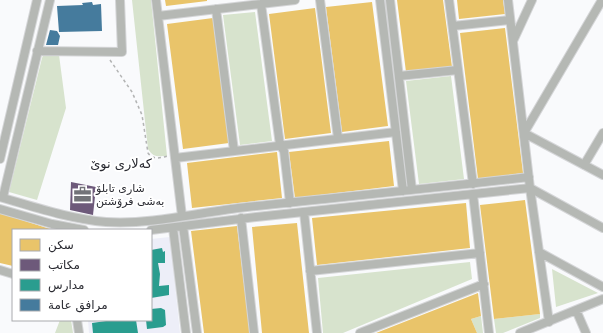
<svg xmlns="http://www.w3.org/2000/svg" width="603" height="333" font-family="'DejaVu Sans','Noto Sans Arabic',sans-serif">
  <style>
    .built { fill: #edeef8 }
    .green { fill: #d7e3cd }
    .homes { fill: #e9c46a }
    .offices { fill: #6d597a }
    .schools { fill: #2a9d8f }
    .public { fill: #457b9d }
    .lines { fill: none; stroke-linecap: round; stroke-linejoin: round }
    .minor-casing { stroke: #d4d5d7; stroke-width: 10 }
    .path { stroke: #b3b4b4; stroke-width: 1.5; stroke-dasharray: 3 3; stroke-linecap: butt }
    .minor { stroke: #b5b8b4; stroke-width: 8 }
    .labels { text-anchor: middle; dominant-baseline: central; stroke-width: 4; stroke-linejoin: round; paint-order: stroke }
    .poi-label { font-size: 11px; fill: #292a31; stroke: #fff; text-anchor: start }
    .quarter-label { font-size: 13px; fill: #292a31; stroke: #fff }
  </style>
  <rect width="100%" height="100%" fill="#f9fafc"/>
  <path class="built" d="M170,237l10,96h-91l-1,-13h63v-81z"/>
  <path class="green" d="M132,0h19l16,156c-10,0 -13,2 -19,-7z
    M255,12l17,129 -32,4 -17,-130z
    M45,52l14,3 7,53 -29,92 -28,-8 33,-134z
    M451,76l13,103 -45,5 -13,-103z
    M470,262l2,17 -129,54h-20l-5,-55z
    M552,269l46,24 -42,14z
    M540,314v4l-37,15h-7l-2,-14z
    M481,316l2,17h-6l-6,-14z
    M60,320h11l2,13h-18z"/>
  <path class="homes" d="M165,0h42v1l-41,5z
    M397,0h46l9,67 -46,5z
    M457,0h46l2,14 -46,5z
    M372,2l16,124 -46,6 -16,-125z
    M315,8l16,125 -46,6 -16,-125z
    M213,18l16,125 -46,6 -16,-125z
    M505,28l18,145 -45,6 -18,-146z
    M389,141l5,45 -99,12 -6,-46z
    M277,152l5,46 -90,10 -5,-45z
    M525,200l15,114 -46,5 -14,-114z
    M466,203l4,45 -153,17 -5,-47z
    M0,213l50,16 -1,1h-36v36l-13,-3z
    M297,223l12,110h-47l-10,-106z
    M237,226l13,107h-46l-13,-102z
    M478,293l3,23 -10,3 6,14h-101z"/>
  <path class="offices" d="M71,182l25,5 -3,28 -23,-5z"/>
  <path class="schools" d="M162,248l1,4 2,-1v12h-7l2,11 -1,12 10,-1v10l-18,3v-48z
    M161,308l4,2 1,15 -3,2 -16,2 -1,-9h5v-11z
    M106,320h30l2,13h-45l-1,-10 14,-2z"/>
  <path class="public" d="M92,2l1,3 8,-1 1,27 -43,1 -2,-26 26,-1 -1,-2z
    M50,30l7,1 3,5 -2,9h-12z"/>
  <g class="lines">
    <defs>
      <path id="minor" d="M156,0l26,216
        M320,0l18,138
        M380,0l23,191
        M390,0l22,190
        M449,0l24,184
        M508,0l22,188 19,134
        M602,0l-78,133 79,42
        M261,4l19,141 4,6 6,52
        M216,9l18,142
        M158,16l137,-16
        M453,26l57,-6
        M513,41l19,-41
        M37,51l85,1 -2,-52
        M399,76l59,-6
        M175,158l221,-26
        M0,159l37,-159
        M584,165l19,-32
        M473,194l16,139
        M0,197c35,10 69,22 106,25 47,3 94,-10 141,-15 94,-10 188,-19 282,-30
        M3,197l47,-197
        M0,209l52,15 32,6
        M304,212l13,121
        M241,218l13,115
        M183,226l14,107
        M173,228l13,105
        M151,230l105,-13 274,-29 73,40
        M539,252l64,35
        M0,270l13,4
        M310,271l170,-18
        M576,310l10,23
        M77,320l2,13
        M360,333l124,-49
        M520,333l83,-34"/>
    </defs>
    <use href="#minor" class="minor-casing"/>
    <path class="path" d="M110,60l22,32 10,23 6,38c5,7 12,5 20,3"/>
    <use href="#minor" class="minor"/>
  </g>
  <defs>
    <symbol id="office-bare" viewBox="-9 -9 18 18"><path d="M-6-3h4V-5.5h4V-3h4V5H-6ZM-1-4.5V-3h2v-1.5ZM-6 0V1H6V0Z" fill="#727378" stroke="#fff" stroke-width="2.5" paint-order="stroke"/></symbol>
  </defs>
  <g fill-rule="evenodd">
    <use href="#office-bare" x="70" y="182" width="25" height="25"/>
  </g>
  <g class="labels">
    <g class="poi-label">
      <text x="96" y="188">شاری تابلۆ<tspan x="96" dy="13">بەشی فرۆشتن</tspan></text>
    </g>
    <g class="quarter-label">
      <text x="121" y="163">کەلاری نوێ</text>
    </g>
  </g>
  <rect x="12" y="229" width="140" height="92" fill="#ffffff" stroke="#a9aaad"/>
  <rect x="20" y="239" width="20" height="12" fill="#e9c46a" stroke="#a9aaad"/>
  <text x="48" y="249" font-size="12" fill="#292a31">سكن</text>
  <rect x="20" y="259" width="20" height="12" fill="#6d597a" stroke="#a9aaad"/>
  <text x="48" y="269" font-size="12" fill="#292a31">مكاتب</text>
  <rect x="20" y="279" width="20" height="12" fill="#2a9d8f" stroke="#a9aaad"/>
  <text x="48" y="289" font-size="12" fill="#292a31">مدارس</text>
  <rect x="20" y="299" width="20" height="12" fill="#457b9d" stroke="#a9aaad"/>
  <text x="48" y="309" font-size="12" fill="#292a31">مرافق عامة</text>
</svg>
